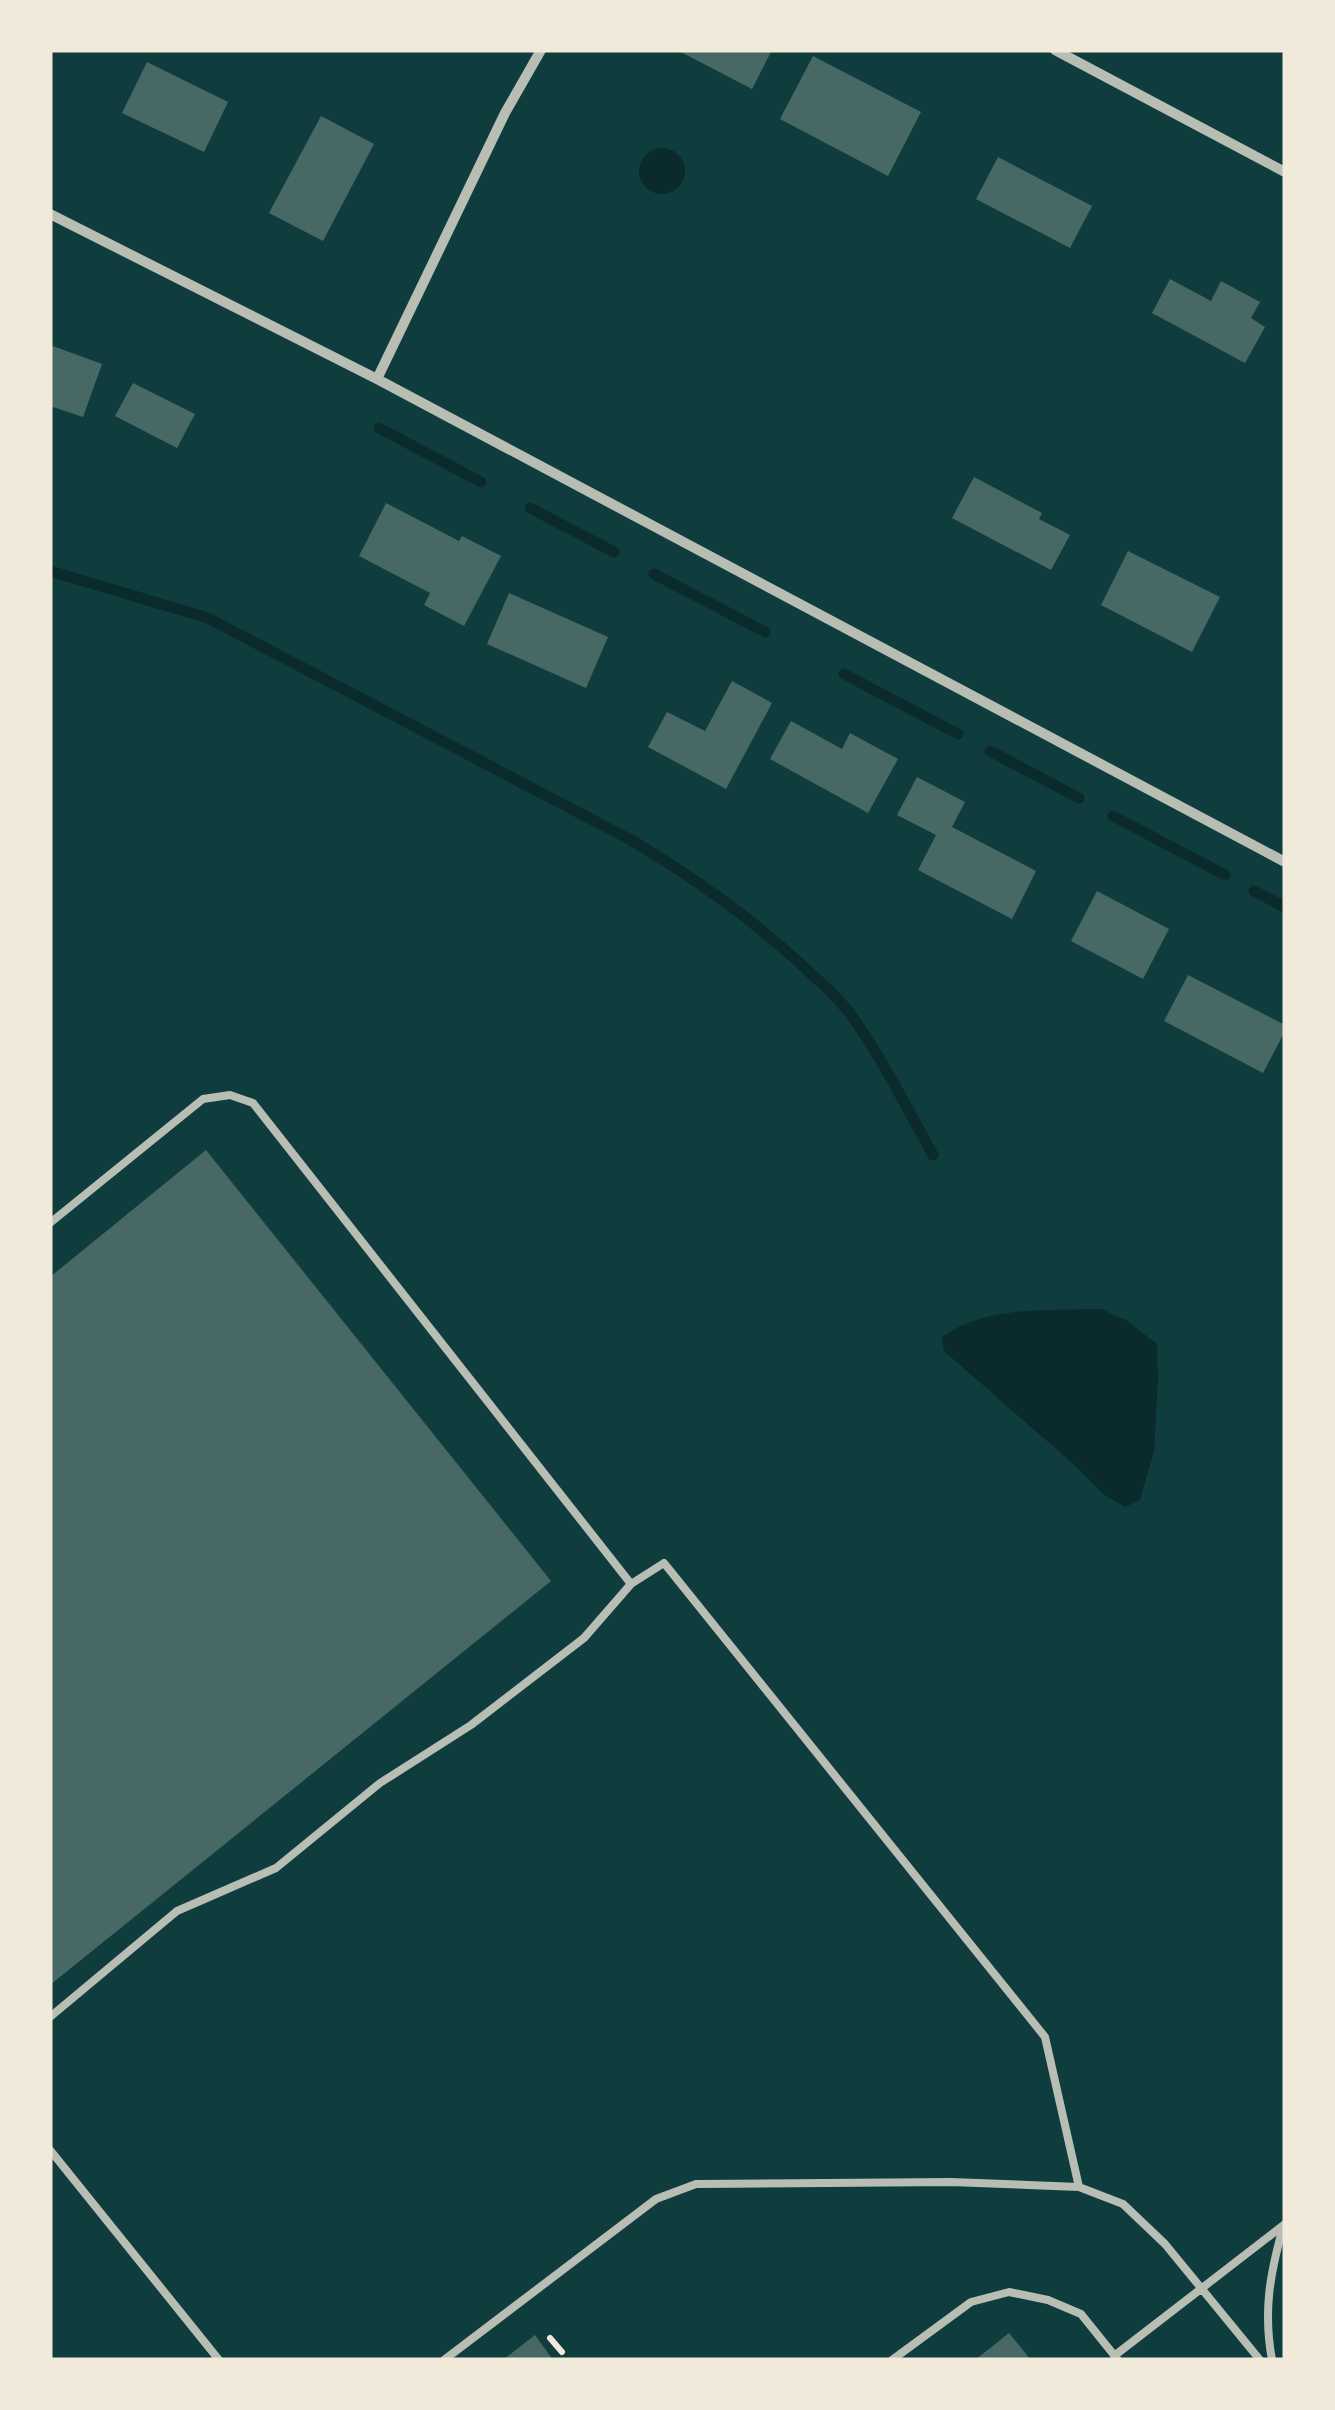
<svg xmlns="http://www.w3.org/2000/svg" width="1335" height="2410" font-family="Raleway,sans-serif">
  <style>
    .water { fill: #0a2a2b }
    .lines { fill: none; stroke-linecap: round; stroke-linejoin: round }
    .stream { stroke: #0a2a2b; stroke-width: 11 }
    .building { fill: #486865 }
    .path { stroke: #f1e9da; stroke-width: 6 }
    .service { stroke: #b8beb3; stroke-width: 8 }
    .minor { stroke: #b8beb3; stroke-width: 10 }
  </style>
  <rect width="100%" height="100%" fill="#0f3d3e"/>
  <path class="water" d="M639 171a23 23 0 1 1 46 0a23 23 0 1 1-46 0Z
    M1101,1309l25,11 31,24 1,36 -4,71 -14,49 -15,7 -22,-13 -32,-32 -127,-111 -2,-14c44,-32 107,-26 159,-28z"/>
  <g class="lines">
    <path class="stream" d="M379,428l102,54
      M530,508l84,44
      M50,571l158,47 423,222c62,37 120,78 173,127 18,17 38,34 52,55 29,42 52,88 77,133
      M654,574l111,58
      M844,674l114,60
      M990,751l89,47
      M1113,816l112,59
      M1254,891l31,16"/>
  </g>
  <path class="building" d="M677,50h95l-20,39z
    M813,56l108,56 -33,64 -108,-57z
    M147,62l81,40 -24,50 -82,-39z
    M321,116l53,28 -51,97 -54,-28z
    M998,157l94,49 -22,42 -94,-49z
    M1170,279l41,22 10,-20 39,21 -9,16 14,9 -20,36 -93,-50z
    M50,345l52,19 -19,53 -33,-11z
    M133,383l62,31 -18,34 -62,-32z
    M974,477l68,36 -3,6 31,16 -19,35 -99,-52z
    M386,503l73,38 3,-5 39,20 -37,70 -40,-21 6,-12 -71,-37z
    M1128,551l92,46 -28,55 -91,-47z
    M509,593l99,44 -22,51 -99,-44z
    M732,681l40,22 -46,86 -78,-42 19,-35 38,19z
    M791,721l51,28 8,-16 48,26 -30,54 -98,-54z
    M917,777l48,25 -13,25 84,44 -24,48 -94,-49 18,-35 -39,-20z
    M1097,891l72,38 -26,50 -72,-38z
    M1188,975l97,50v6l-22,42 -99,-52z
    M206,1150l345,431 -501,404v-708z
    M1009,2333l22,27h-56z
    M535,2335l18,25h-50z"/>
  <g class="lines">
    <path class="path" d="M550,2338l12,14"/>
    <path class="service" d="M50,1223l153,-124 27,-4 23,8 378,481
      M50,2017l127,-106 99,-43 104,-85 91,-58 113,-87 47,-54 33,-21 381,474 34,150
      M50,2150l169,210
      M1114,2356l171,-132
      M444,2360l212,-161 40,-15 255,-2 128,5 44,17 42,40 95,116
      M892,2360l79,-58 38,-10 39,8 33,14 37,46
      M1272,2360c-9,-49 -2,-86 11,-133"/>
    <path class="minor" d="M1055,50l230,122
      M50,214l327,165 908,483
      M377,379l128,-266 36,-63"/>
  </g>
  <rect width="1335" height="2410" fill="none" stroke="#f1e9da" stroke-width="105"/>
</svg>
